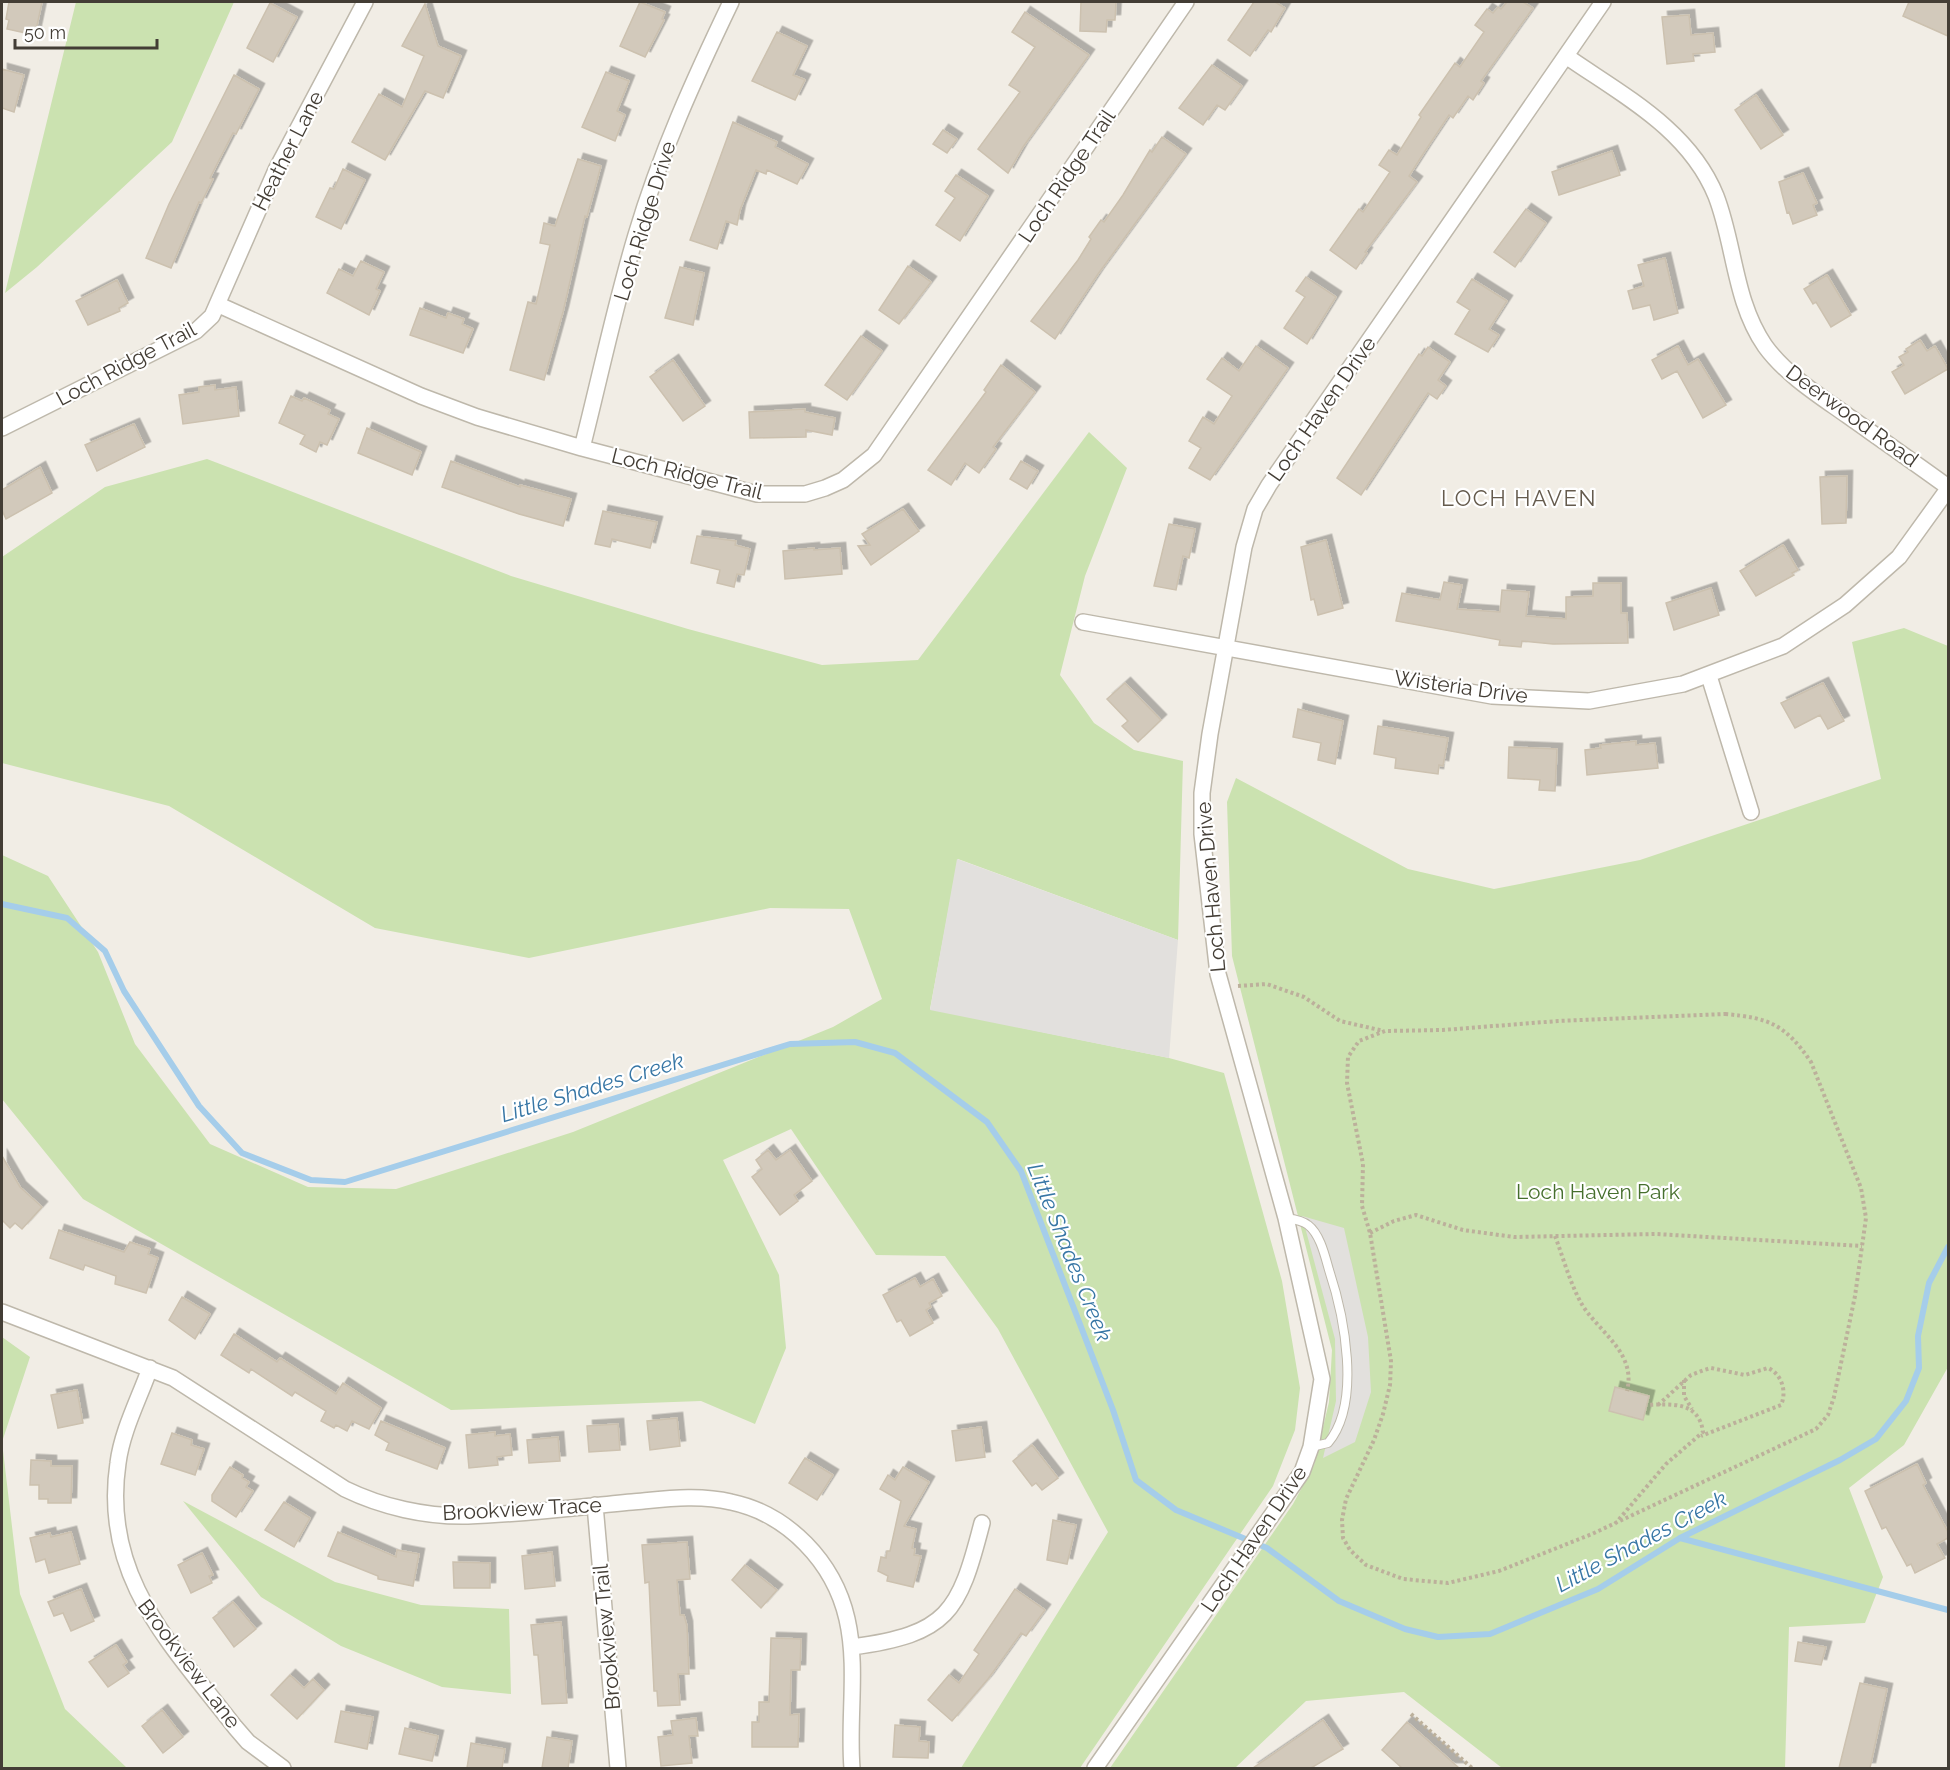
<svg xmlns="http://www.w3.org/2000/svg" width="1950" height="1770" font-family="Raleway,sans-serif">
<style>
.green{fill:#cbe2b0}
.parking{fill:#e2e0dd}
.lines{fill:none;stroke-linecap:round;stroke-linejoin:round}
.stream{stroke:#a5cdea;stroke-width:6}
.building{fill:#d2c9bb;stroke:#ccc1af;stroke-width:1.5;filter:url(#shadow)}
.lane-casing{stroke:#beb8ab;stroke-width:10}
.street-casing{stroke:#beb8ab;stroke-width:18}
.path{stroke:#bcb09b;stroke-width:4;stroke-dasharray:3 3;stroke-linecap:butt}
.lane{stroke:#fff;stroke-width:8}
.street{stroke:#fff;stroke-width:15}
.labels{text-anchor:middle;stroke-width:4.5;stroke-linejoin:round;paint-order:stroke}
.street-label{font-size:21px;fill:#433d35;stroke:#fff}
.park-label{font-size:21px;fill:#466f2d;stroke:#fff}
.neighbourhood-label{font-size:22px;letter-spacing:1.5px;fill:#655b4d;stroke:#fff}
.water-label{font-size:22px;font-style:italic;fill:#3776a5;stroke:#fff}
</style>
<defs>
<filter id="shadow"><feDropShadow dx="5.5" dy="-5.5" stdDeviation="0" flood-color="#0004"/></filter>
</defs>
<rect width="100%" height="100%" fill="#f1ede5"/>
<path class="green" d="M76,2H234L172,142L37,267L5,293Z
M1089,432L1127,468L1085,576L1060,675L1094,723L1134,750L1183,761L1178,940L958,859L930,1009L1169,1058L1224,1073L1282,1281L1300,1388L1295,1430L1273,1486L1080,1768H961L1108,1532L998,1329L945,1256L876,1255L791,1129L723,1160L779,1275L786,1348L755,1424L701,1401L451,1410L83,1199L2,1099V855L48,876L98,952L135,1044L210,1144L308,1187L396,1189L573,1132L833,1027L882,999L849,909L770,908L529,958L375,928L169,806L2,763V557L105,487L207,459L511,576L688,629L822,665L918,660Z
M1904,628L1948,646V1367L1904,1445L1849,1488L1883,1577L1865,1623L1789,1627L1785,1768H1502L1404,1692L1306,1701L1235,1768H1110L1293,1504L1314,1465L1329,1402L1332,1350L1232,956L1227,802L1236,778L1408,869L1494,889L1640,860L1881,779L1852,642Z
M2,1337L30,1357L2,1442L20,1594L65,1709L127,1768H2Z
M183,1501L335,1582L421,1605L509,1609L511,1694L442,1687L341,1646L261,1597Z"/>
<path class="parking" d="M957,859L1178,940L1169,1058L930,1010Z
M1302,1216L1344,1228L1368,1337L1371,1392L1355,1442L1323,1458L1336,1401L1335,1339Z"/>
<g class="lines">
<path class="stream" d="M2,904L67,918L105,951L124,991L199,1106L242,1153L311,1180L345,1182L790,1044L855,1042L895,1053L987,1122L1021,1171L1113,1410L1136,1480L1176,1510L1267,1548L1339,1601L1405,1629L1438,1637L1490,1634L1598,1589L1680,1538L1840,1460L1876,1439L1906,1401L1919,1368L1918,1336L1929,1283L1948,1247
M1680,1538L1948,1610"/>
</g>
<path class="building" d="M9,2H42L35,35L7,29L9,20L6,19Z
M640,2L665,12L662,19L664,20L645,57L620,46Z
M1081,2H1116L1115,20H1107L1106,32L1080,31Z
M1254,2H1275L1285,8L1271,32L1268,30L1250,56L1228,40Z
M1507,2H1523L1533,8L1481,81L1484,83L1473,100L1468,96L1453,118L1449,115L1425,151L1409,176L1417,182L1365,252L1367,253L1356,269L1330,250L1359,209L1363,212L1390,172L1379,165L1389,150L1397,155L1421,117L1419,115L1455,63L1460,67L1484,32L1475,25L1487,9L1493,13L1498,7L1501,9Z
M1909,2H1948V36L1903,16Z
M270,3L297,17L273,62L247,48Z
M425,4L438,46L461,56L443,98L425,91L385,160L352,142L379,94L402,107L424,56L402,46Z
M1025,12L1089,55L1023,147L1008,173L978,149L1020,92L1009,85L1035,47L1012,32Z
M1689,15L1691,35L1713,33L1715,52L1693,54L1694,61L1667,64L1662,17Z
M777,32L807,46L793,75L805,80L795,100L752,81Z
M1212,65L1242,86L1225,110L1217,105L1203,125L1179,108Z
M2,69L24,75L14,112L2,108Z
M606,72L629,81L617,111L625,115L615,141L582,127Z
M234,75L259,89L236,134L233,133L210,178L213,179L201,203L199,202L171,268L146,258L169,204Z
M1756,95L1783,135L1761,149L1735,110Z
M733,122L777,142L775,147L808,164L797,184L767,170L766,174L756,170L740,210L737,225L726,221L717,249L690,240Z
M943,130L957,139L947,153L933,144Z
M1162,137L1186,154L1098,274L1055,339L1031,321L1078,260L1091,239L1089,237L1101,220L1104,222L1123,195L1150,150L1152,152Z
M1612,151L1620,175L1559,195L1552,172Z
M578,159L601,166L587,217L585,216L563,312L544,380L510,370L528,302L536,304L550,245L540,243L544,223L555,226Z
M343,169L365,180L341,229L316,217L330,188L334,189Z
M1803,173L1817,203L1813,205L1817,215L1793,224L1789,212L1787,213L1779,182Z
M956,175L988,196L960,241L936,225L955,198L945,191Z
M1526,209L1546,223L1515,267L1494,252Z
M1665,258L1678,313L1654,320L1650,305L1633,309L1628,291L1644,286L1638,265Z
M361,261L384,272L376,289L380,291L369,315L327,293L339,269L353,276Z
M908,266L931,282L899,324L879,310Z
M680,267L704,273L693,325L665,318Z
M1827,275L1851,315L1831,327L1816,302L1813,304L1804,289Z
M1306,277L1336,297L1307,344L1284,328L1305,297L1296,291Z
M1472,279L1507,301L1489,329L1499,335L1488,352L1455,334L1470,310L1457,302Z
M117,280L128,303L119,308L120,311L88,325L76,301Z
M420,308L446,318L448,313L464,319L462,324L473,329L463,353L410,335Z
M861,336L882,351L847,400L825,385Z
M1920,340L1927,351L1935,346L1948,369L1905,394L1892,372L1904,365L1899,357L1908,352L1906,349Z
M1256,346L1288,368L1210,480L1189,468L1201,448L1189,441L1203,417L1214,424L1232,396L1207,379L1222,358L1239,371Z
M1678,346L1688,365L1698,359L1726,405L1703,418L1677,371L1662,379L1652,360Z
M1428,347L1450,362L1438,380L1446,386L1437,399L1428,393L1361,495L1337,478L1419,354L1422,356Z
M673,360L705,406L683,421L650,377Z
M1001,365L1035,392L993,447L996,449L979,473L965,463L951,485L928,470L986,392L984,390Z
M215,385V390L236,387L239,416L183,424L179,395L199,392V387Z
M291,396L302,401L304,398L330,410L328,414L339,419L327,445L320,442L316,452L300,444L305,435L279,423Z
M805,409V412L835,418L832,435L806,430V437L750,438L749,412Z
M134,424L145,447L97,471L85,445Z
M367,428L421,452L412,475L358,453Z
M451,461L520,487V485L571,499L563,526L519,514L442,487Z
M1021,461L1038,471L1027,489L1010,479Z
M40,467L52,493L6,519L2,510V490Z
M1847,476L1846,523L1822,524L1820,477Z
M903,509L919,531L871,565L858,546L870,545L862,534Z
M603,511L657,522L650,548L612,539L610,547L595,544Z
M1169,524L1195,529L1189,558L1183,556L1176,590L1154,586Z
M697,536L736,541L735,545L750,549L744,575L737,574L734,587L717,583L720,570L691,563Z
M1326,540L1343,608L1318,615L1314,599L1311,600L1301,547Z
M1783,545L1798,570L1792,573L1794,575L1756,596L1740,571Z
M814,548V550L840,548L842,574L785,579L783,551Z
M1444,582L1462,585L1457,609L1500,612L1502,590L1529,592L1526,616L1566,619V597L1593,596V583H1621V613H1627L1628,643L1553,644L1522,641L1521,647L1499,645L1500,640L1396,621L1402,593L1440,600Z
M1711,588L1719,615L1674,630L1666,603Z
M1125,683L1161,720L1138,742L1122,726L1128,721L1107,699Z
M1823,683L1844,721L1828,729L1820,715L1795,728L1781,703Z
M1298,709L1343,721L1335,764L1318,760L1321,743L1293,737Z
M1378,726L1448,738L1443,766L1439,765L1438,774L1395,768L1396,758L1374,754Z
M1636,741V745L1655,743L1658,768L1587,775L1585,750L1601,748L1600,745Z
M1509,747L1557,749L1555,791L1539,790L1540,780L1508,778Z
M768,1150L776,1160L790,1150L812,1181L794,1195L798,1201L780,1215L752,1177L762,1169L756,1160Z
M2,1156L20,1187L42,1207L22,1229L15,1223L10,1228L2,1220Z
M59,1230L124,1252L130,1242L150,1249L148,1254L158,1258L146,1293L115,1284L116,1276L85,1265L83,1270L50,1258Z
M915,1278L920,1287L933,1279L942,1296L929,1303L931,1307L926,1310L933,1323L910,1336L901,1320L897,1322L883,1295Z
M182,1297L210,1314L195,1339L169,1320Z
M234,1334L277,1362L280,1358L336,1394L343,1383L381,1408L369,1429L352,1421L347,1431L336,1425L334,1428L321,1421L326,1411L295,1392L292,1396L251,1369L249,1373L221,1355Z
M1615,1387L1649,1396L1643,1420L1609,1411Z
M77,1390L83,1423L58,1428L51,1395Z
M677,1418L680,1446L650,1450L647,1421Z
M381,1421L445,1448L437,1469L386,1450L389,1443L375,1435Z
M618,1424L620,1450L589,1452L587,1426Z
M981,1427L985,1457L956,1461L952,1431Z
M495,1432V1436L510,1434L512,1455L497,1457L498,1465L469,1468L466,1435Z
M172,1433L192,1440L191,1445L204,1449L195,1475L161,1464Z
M558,1437L560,1461L529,1463L527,1440Z
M1032,1445L1058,1478L1042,1490L1036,1483L1032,1486L1013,1461Z
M805,1458L833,1475L817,1500L789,1483Z
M31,1460L51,1461V1466H72L71,1503H48V1499H39V1485H30Z
M1917,1464L1926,1483L1923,1485L1948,1532V1538L1937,1544L1945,1558L1915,1573L1911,1564L1907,1566L1886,1527L1882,1529L1865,1491Z
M230,1467L243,1475L242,1478L249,1482L246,1487L253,1491L236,1517L212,1501V1495Z
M903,1467L929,1482L904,1526L916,1529L912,1548L915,1549L914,1555L921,1556L913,1587L887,1581L888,1576L878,1571L881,1557L886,1558L887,1551H890L901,1501L880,1489L888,1475L895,1480Z
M284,1502L310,1518L294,1547L265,1530Z
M1053,1520L1076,1525L1067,1564L1047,1560Z
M71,1532L80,1564L49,1573L45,1559L36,1562L30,1538L50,1533L51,1537Z
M338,1532L396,1557L397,1550L419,1554L413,1586L378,1579V1576L328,1556Z
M687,1542L690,1579L677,1580L680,1615H684L687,1626L689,1674H678L680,1705L658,1706L657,1691H654L649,1582L645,1583L642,1545Z
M552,1552L555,1586L525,1589L522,1556Z
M202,1553L213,1575L209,1576L212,1583L191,1593L178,1565Z
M453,1562L490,1563V1588H454Z
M745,1565L777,1590L761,1608L732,1580Z
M81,1589L94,1621L71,1631L63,1613L54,1616L48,1602Z
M1015,1589L1045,1610L1026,1636L1021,1633L988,1679L952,1721L928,1700L949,1675L959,1683L979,1654L974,1650Z
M233,1602L256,1629L234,1647L213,1618Z
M561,1622L567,1703L542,1704L538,1655H534L531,1625Z
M771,1638L801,1639L800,1670H791L790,1715L799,1714L798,1747H752V1722H759V1702H769Z
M1798,1642L1826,1647L1821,1665L1795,1661Z
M116,1645L127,1662L123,1665L129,1673L108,1687L89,1662Z
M290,1675L304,1688L313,1679L324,1690L297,1719L271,1695Z
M1860,1683L1887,1689L1870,1768H1839Z
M162,1710L183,1737L163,1753L142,1726Z
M341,1711L373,1717L367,1749L335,1742Z
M696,1718L698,1736H689L692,1763L661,1766L658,1737L673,1735L671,1721Z
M1323,1720L1343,1749L1311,1768H1253Z
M1407,1722L1459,1768H1402L1382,1750Z
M895,1725L920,1727L919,1741L929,1742L928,1758L893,1757Z
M405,1728L438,1736L432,1761L399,1754Z
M547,1737L572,1741L568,1768H542Z
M471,1743L505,1749L502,1768H467Z"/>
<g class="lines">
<defs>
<path id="lane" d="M1286,1218C1293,1219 1302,1220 1308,1225C1320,1234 1325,1256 1329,1270C1344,1315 1362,1403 1328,1443L1311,1447"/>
<path id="street" d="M1566,56C1622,95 1689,129 1716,196C1735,245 1734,301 1765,346C1786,375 1820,396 1848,416C1882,440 1915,463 1948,487
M219,305L421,396L477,417L582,448L757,494H805L825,488L843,480L874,455L1186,2
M2,428L196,331L212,316L276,170L365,2
M582,448C600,377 615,305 636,235C660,154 695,77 731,2
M1083,622L1492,696L1589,701L1683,684L1783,646L1845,605L1899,557L1948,489
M1709,676L1751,812
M2,1312L173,1378L345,1489C382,1507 426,1517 468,1516C523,1514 578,1507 632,1502C665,1499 698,1494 731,1502C788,1514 834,1562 847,1619C858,1667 848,1719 852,1768
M150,1368C139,1399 122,1431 118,1463C101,1577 171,1644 235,1727L248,1742L283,1768
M595,1505L618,1768
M852,1647C948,1634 959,1613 982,1523
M1095,1768L1302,1472L1311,1447L1322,1379L1286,1218L1218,974L1202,834V793L1210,734L1244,547L1255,509L1269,485L1603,2"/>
</defs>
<use href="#lane" class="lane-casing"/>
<use href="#street" class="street-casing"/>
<path class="path" d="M1238,986L1267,984L1304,997L1340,1021L1384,1031
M1725,1014C1769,1018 1785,1024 1811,1062L1861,1188L1866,1218L1855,1296L1834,1397L1828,1415L1816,1429L1592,1534L1499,1571L1448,1583L1403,1579L1366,1565L1350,1550L1343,1538L1342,1520L1346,1499L1374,1440L1383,1414L1390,1385L1391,1361L1370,1233L1362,1206L1363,1164L1347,1083L1348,1057L1359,1041L1385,1031L1443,1030L1558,1021Z
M1370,1233L1394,1221L1416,1215L1463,1230L1514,1237L1656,1234L1862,1246
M1555,1236C1563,1257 1569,1280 1580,1301C1596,1331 1637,1351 1627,1391
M1684,1380V1396L1692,1409
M1658,1405L1691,1375L1704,1370L1711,1368L1745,1375L1768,1368C1782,1374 1787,1392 1781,1405L1701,1436
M1615,1524L1666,1464L1703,1432C1699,1401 1671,1404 1647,1405
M1411,1714L1472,1768"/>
<use href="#lane" class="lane"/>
<use href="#street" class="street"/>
</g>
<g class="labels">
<g class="street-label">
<text transform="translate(288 151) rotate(-63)" y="7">Heather Lane</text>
<text transform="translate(1067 176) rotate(-56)" y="7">Loch Ridge Trail</text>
<text transform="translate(645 221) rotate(-73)" y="7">Loch Ridge Drive</text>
<text transform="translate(126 364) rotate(-28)" y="7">Loch Ridge Trail</text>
<text transform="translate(1322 409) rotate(-55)" y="7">Loch Haven Drive</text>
<text transform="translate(1852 416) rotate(36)" y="7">Deerwood Road</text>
<text transform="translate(687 474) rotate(14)" y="7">Loch Ridge Trail</text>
<text transform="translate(1461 687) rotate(8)" y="7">Wisteria Drive</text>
<text transform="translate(1211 887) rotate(-95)" y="7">Loch Haven Drive</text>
<text transform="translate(522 1509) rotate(-3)" y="7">Brookview Trace</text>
<text transform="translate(1254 1539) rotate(-56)" y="7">Loch Haven Drive</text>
<text transform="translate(607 1637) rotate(-95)" y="7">Brookview Trail</text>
<text transform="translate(189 1664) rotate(53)" y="7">Brookview Lane</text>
</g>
<g class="park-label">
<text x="1598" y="1199">Loch Haven Park</text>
</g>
<g class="neighbourhood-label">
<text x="1519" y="506">LOCH HAVEN</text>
</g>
<g class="water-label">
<text transform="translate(592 1087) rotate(-17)" y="8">Little Shades Creek</text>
<text transform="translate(1070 1252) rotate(68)" y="8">Little Shades Creek</text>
<text transform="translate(1641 1541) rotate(-28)" y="8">Little Shades Creek</text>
</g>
</g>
<rect width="1950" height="1770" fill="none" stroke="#433d35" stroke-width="6"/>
<path d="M15 39v9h142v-9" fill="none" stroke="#433d35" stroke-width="3"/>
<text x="24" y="39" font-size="18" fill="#433d35" stroke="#ffffff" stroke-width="4.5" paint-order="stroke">50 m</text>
</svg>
